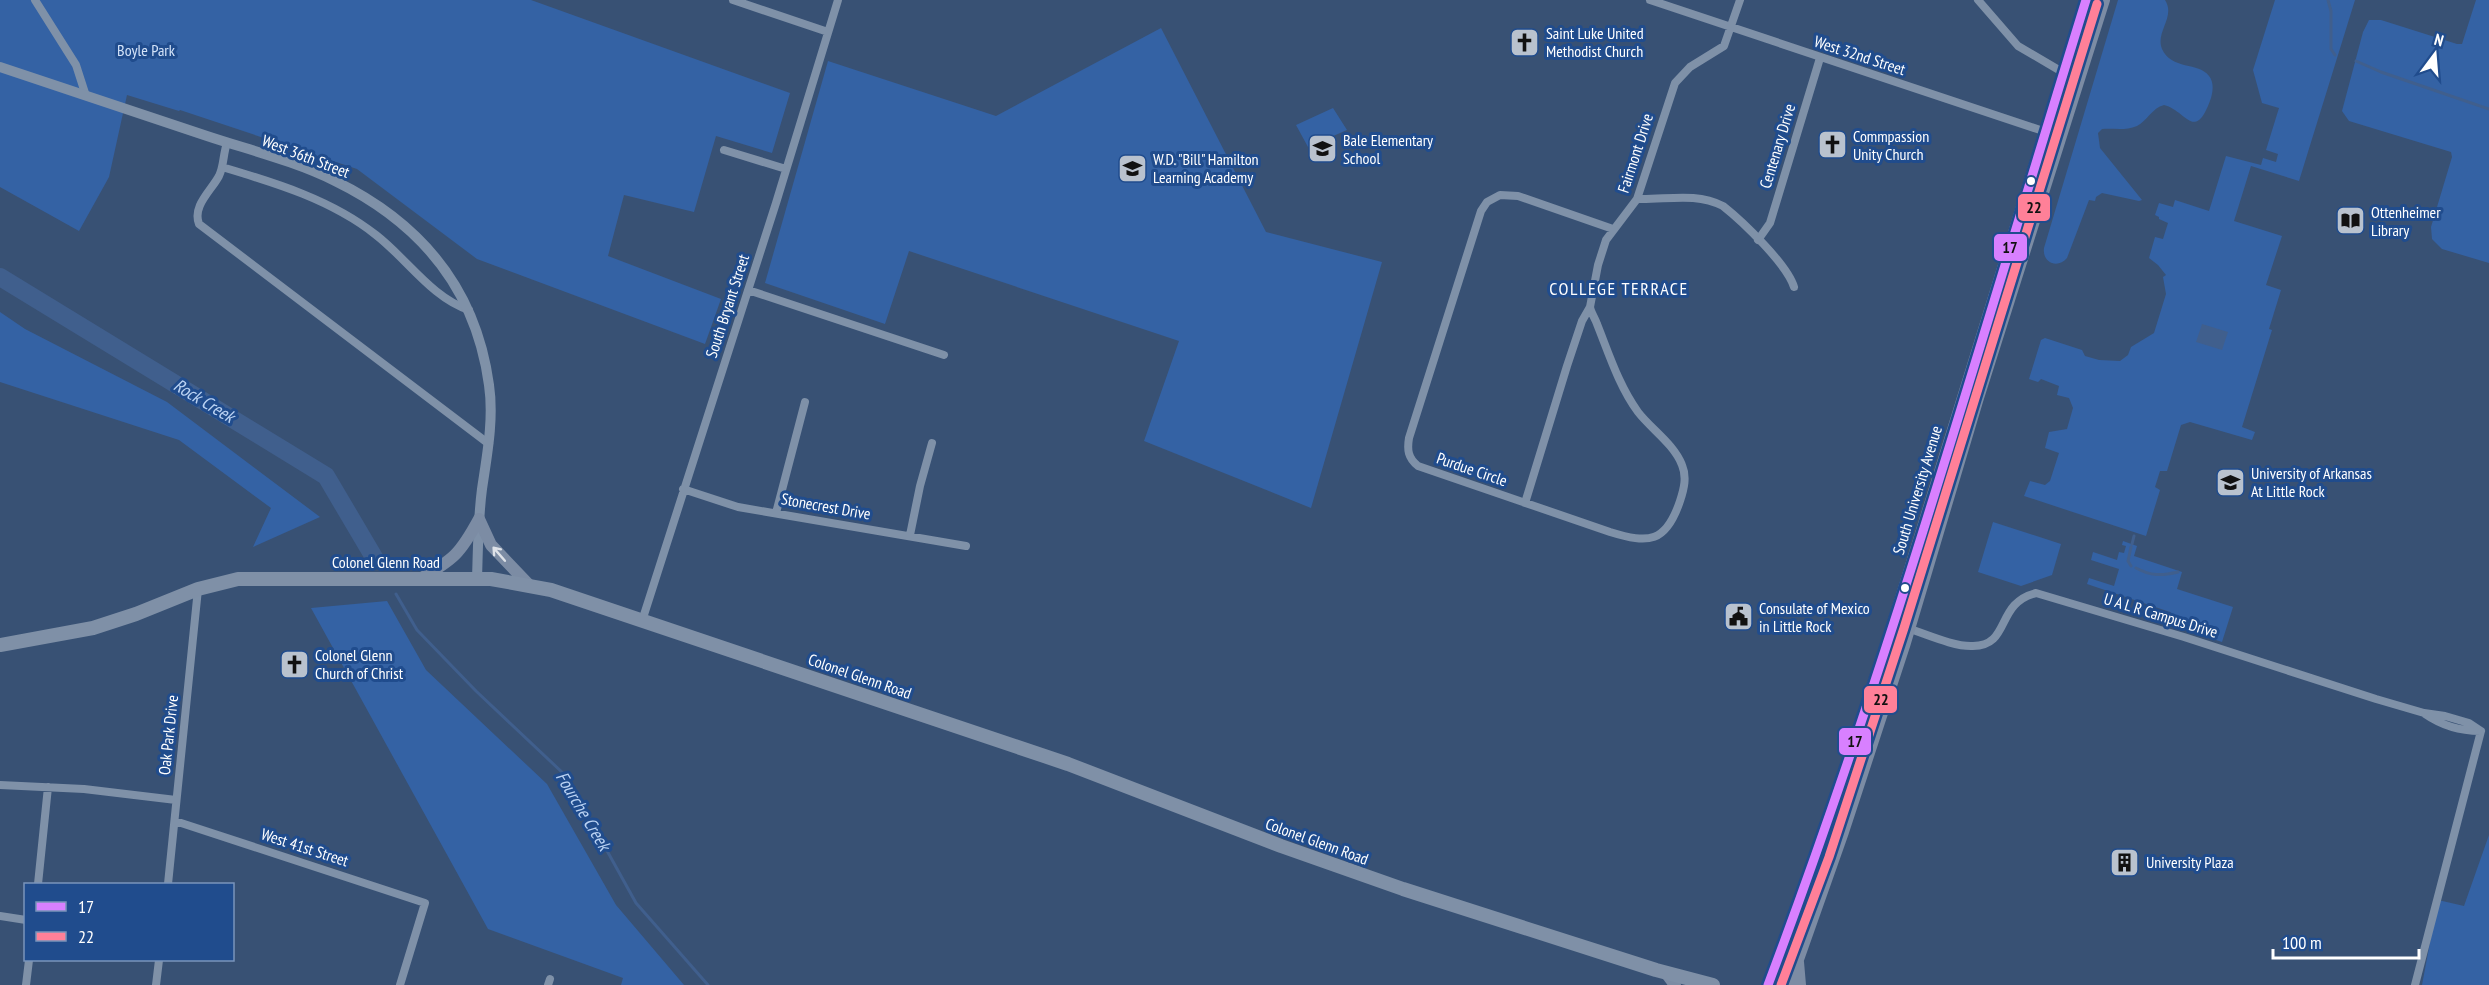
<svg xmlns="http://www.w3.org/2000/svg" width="2489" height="985" font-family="'PT Sans Narrow',sans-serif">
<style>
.green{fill:#3462a4}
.water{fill:#405f8d}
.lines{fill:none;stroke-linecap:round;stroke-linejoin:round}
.stream{stroke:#405f8d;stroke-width:3}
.river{stroke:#405f8d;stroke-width:18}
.minor{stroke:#7f91a8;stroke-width:8}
.tertiary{stroke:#7f91a8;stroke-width:10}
.secondary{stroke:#7c8ca4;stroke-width:12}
.primary{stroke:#7f90a7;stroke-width:14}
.bus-1-casing{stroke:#204c8d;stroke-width:14}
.bus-2-casing{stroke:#204c8d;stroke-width:14}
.bus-1{stroke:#d880ff;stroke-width:9}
.bus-2{stroke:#ff8098;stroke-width:9}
.oneway{stroke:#dee2e8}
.bus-dot{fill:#fff;stroke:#204c8d;stroke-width:2}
.labels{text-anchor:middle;stroke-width:6;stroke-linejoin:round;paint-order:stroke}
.poi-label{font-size:16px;fill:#fff;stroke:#204c8d;text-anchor:start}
.park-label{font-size:16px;fill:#d3e3f9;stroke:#204c8d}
.street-label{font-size:16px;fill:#fff;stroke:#204c8d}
.neighbourhood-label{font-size:18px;letter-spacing:1.5px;fill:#fff;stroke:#204c8d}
.water-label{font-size:18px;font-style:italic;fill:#bad2f3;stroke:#204c8d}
.line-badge{stroke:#204c8d;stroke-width:2}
.pale-badge-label{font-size:16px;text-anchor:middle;font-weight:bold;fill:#111}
</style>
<rect width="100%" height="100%" fill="#385174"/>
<path class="green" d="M0,0H531L790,93L772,153L716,136L694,212L624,195L608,256L721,299L705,344L477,259L357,169L180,110L179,111L127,95L109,177L79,231L0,187Z
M2118,0H2165C2176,17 2155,32 2162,49C2171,70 2199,62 2209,76C2214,82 2213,91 2211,98C2195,144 2186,110 2164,105C2152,108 2147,121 2137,126C2125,131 2114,128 2102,129L2098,133L2100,148L2142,200L2139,201L2102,193L2096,197L2095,201L2089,200L2067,258C2058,269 2042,263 2044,248Z
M2275,0H2355L2299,181L2251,166L2234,221L2282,236L2266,285L2281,290L2269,329L2272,330L2242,427L2255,432L2252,440L2190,422L2181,425L2167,471H2160L2155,487L2160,490L2146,536L2024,496L2030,481L2045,485L2050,481L2059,453L2045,448L2049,432L2067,429L2073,408L2069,398L2057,395L2059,386L2041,379L2038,382L2029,379L2041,340L2045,338L2082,350L2085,356L2099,360L2120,361L2128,355L2131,347L2154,333L2166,294L2163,277L2166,275L2158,265L2149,258L2155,237L2163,239L2168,223L2159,219V217L2155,215L2159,203L2173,207L2175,200L2209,211L2226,156L2261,165L2263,158L2276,162L2278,154L2266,150L2279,108L2262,103L2253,70Z
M2476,0H2489V263L2442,249L2432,239L2431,227L2452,157L2451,152L2349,121L2342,111L2363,32L2369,20H2381L2457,44H2462Z
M1161,28L1266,232L1382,262L1311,508L1144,441L1179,341L909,251L885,324L765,283L828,61L996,116Z
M1333,108L1347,130L1308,147L1296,125Z
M0,312L25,329L167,402L320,517L253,547L271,508L179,440L0,382Z
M1993,522L2061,544L2052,575L2021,586L1978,572Z
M2123,541L2137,546L2134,556L2182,572L2177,589L2233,607L2222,642L2195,633L2170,612L2087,584L2089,578L2114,586L2119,569L2091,560L2093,552L2117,560L2119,552L2124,553L2126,546L2122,545Z
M387,601L426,670L547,784L616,905L684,985H621L623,978L488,929L311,608Z
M2489,835V985H2422L2438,900L2464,906Z"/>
<path class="water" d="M2202,324L2228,332L2222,350L2196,342Z"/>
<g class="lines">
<path class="stream" d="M2328,0L2331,11V49L2335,55
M2356,61L2381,72L2489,109
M2132,544L2134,536
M2131,566L2128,561L2131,547
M2136,568C2151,576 2161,576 2178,572
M396,594L417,630L476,691L565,775L636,903L708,985"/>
<path class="river" d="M0,277L326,476L375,559"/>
<path class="minor" d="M35,0L76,65L86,96
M733,0L828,32
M1650,0L2061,137
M1978,0L2018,46L2064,73
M227,143C223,154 224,166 219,176C211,191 192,206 199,224L489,444
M724,150L786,169
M222,167C276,183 332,200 376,235C407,259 432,298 469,310
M1637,199C1667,200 1695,192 1723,206C1742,221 1787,264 1794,287
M1758,240L1770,223L1820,58
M748,290L944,355
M1590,307C1591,313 1595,318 1597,324C1609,354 1619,386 1638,412C1651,429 1674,444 1682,465C1687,477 1684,489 1680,501C1666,543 1649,544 1610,532L1418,466C1408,458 1407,450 1409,438L1481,211L1487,202L1500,195L1518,196L1613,229
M683,489L738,507L966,546
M1525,503L1567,366L1582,321L1590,307L1598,265L1606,240L1637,199L1675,83L1690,67L1724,46L1740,0
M776,513L805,402
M910,535L920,486L932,443
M642,621L776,203L838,0
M1910,629C1928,635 1955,647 1973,646C2011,646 1995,603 2036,593L2184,637L2376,699L2424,713L2445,716L2469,723L2481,731
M2425,714C2441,725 2461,731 2480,731
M0,785L84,789L176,800
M175,821L425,903L400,985
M38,884L48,787
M168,884L198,589
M0,916L26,920
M26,985L29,960
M156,985L159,960
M548,985L550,979
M2415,985L2481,731"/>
<path class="tertiary" d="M0,67C69,90 138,113 207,136C249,150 295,161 335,181C421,223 476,289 489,385C494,419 487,455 482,489C478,519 478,549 477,579"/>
<path class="secondary" d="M479,519L491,545L528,584
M420,579C454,559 460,554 479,519
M1798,962L1800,985
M1666,973L1675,985
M1768,985L1818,853L1893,624L2086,0
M1789,985L1843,832L1904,646L1977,401L2104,0"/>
<path class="primary" d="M0,645L93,628L136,614L198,589L238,579H491L551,590L1068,764L1281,846L1403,889L1656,970L1713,985"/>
<defs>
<path id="bus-1" d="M1768,985C1890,662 1984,329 2086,0"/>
<path id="bus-2" d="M1781,985L1829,857L1904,628L2097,4"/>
</defs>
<use href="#bus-1" class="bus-1-casing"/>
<use href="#bus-2" class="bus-2-casing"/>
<use href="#bus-1" class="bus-1"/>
<use href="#bus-2" class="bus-2"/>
</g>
<defs><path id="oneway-shaft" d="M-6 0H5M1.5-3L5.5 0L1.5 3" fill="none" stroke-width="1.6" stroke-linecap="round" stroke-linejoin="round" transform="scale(1.5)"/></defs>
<use class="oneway" href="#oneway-shaft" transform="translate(499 554) rotate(-131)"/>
<defs>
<symbol id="church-square" viewBox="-11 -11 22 22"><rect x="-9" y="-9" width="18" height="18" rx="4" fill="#b9c2ce" stroke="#204c8d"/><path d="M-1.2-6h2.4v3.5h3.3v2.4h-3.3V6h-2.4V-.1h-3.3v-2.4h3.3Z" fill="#111"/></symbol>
<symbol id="school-square" viewBox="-11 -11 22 22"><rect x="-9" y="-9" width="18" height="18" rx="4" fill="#b9c2ce" stroke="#204c8d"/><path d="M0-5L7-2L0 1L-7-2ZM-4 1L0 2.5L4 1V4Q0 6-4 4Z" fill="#111"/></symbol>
<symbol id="library-square" viewBox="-11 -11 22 22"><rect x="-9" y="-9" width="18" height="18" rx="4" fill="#b9c2ce" stroke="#204c8d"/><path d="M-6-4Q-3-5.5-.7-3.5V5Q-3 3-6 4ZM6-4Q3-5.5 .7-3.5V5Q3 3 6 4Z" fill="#111"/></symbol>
<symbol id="university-square" viewBox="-11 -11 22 22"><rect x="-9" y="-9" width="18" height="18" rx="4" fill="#b9c2ce" stroke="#204c8d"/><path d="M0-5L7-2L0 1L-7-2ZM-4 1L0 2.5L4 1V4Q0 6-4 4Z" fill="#111"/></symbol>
<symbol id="civic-square" viewBox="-11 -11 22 22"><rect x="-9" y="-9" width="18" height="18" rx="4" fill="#b9c2ce" stroke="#204c8d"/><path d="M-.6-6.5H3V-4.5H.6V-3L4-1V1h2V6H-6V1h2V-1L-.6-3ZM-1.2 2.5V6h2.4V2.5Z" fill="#111"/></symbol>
<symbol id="building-square" viewBox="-11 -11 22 22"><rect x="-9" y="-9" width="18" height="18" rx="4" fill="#b9c2ce" stroke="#204c8d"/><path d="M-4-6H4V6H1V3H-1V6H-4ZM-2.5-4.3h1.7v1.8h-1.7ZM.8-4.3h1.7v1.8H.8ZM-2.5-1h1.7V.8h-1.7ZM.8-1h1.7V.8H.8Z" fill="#111"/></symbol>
</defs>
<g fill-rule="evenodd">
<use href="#church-square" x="1508" y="26" width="33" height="33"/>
<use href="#church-square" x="1816" y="128" width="33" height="33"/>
<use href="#school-square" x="1306" y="132" width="33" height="33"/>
<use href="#school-square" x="1116" y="152" width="33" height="33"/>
<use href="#library-square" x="2334" y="204" width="33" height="33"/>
<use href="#university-square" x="2214" y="466" width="33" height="33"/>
<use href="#civic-square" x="1722" y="600" width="33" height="33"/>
<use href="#church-square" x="278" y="648" width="33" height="33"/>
<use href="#building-square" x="2108" y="846" width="33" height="33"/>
</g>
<g class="bus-dot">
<circle cx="2031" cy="181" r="5"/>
<circle cx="1905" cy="588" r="5"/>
</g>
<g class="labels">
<g class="poi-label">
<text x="1546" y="39">Saint Luke United<tspan x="1546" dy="18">Methodist Church</tspan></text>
<text x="1853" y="142">Commpassion<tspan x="1853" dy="18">Unity Church</tspan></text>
<text x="1343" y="146">Bale Elementary<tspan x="1343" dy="18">School</tspan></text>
<text x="1153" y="165">W.D. "Bill" Hamilton<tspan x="1153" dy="18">Learning Academy</tspan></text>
<text x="2371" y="218">Ottenheimer<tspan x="2371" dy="18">Library</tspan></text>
<text x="2251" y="479">University of Arkansas<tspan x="2251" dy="18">At Little Rock</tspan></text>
<text x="1759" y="614">Consulate of Mexico<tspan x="1759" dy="18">in Little Rock</tspan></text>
<text x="315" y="661">Colonel Glenn<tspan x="315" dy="18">Church of Christ</tspan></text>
<text x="2146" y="868">University Plaza</text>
</g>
<g class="park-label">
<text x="146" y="56">Boyle Park</text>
</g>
<g class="street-label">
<text transform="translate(1860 55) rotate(18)" y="6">West 32nd Street</text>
<text transform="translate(1777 146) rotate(-73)" y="6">Centenary Drive</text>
<text transform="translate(1635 153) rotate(-72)" y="6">Fairmont Drive</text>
<text transform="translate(306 156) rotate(21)" y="6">West 36th Street</text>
<text transform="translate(727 306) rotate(-72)" y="6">South Bryant Street</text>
<text transform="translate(1472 469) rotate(19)" y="6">Purdue Circle</text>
<text transform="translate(1917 490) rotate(-73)" y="6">South University Avenue</text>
<text transform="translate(826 506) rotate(10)" y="6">Stonecrest Drive</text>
<text x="386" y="568">Colonel Glenn Road</text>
<text transform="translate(2161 615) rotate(17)" y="6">U A L R Campus Drive</text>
<text transform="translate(860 676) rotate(19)" y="6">Colonel Glenn Road</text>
<text transform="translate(168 735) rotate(-84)" y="6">Oak Park Drive</text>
<text transform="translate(1317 841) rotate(20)" y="6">Colonel Glenn Road</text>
<text transform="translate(305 847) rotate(18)" y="6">West 41st Street</text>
</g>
<g class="neighbourhood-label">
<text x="1619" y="295">COLLEGE TERRACE</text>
</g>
<g class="water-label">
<text transform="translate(204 401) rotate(31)" y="6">Rock Creek</text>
<text transform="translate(583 811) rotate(59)" y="6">Fourche Creek</text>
</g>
</g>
<g class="line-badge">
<rect x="2017" y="193" width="34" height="29" rx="6" fill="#ff8098"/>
<rect x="1993" y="233" width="35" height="29" rx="6" fill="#d880ff"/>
<rect x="1863" y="685" width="35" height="29" rx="6" fill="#ff8098"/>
<rect x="1838" y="727" width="34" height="29" rx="6" fill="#d880ff"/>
</g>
<g class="pale-badge-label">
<text x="2034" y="213">22</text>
<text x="2010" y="253">17</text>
<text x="1881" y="705">22</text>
<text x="1855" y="747">17</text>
</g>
<rect x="24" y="883" width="210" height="78" fill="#204c8d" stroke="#7994bb" stroke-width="1.5"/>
<rect x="36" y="902" width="30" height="9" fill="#d880ff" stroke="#7994bb" stroke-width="1.5"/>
<text x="78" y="913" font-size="18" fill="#ffffff">17</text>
<rect x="36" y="932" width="30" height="9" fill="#ff8098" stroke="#7994bb" stroke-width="1.5"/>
<text x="78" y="943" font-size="18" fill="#ffffff">22</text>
<g transform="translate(2435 54) rotate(16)" stroke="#204c8d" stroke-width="4.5" paint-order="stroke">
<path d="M0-4.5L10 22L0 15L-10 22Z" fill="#ffffff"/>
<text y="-9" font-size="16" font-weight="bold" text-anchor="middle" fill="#ffffff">N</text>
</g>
<path d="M2273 949v9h146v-9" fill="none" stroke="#ffffff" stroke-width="3"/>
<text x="2282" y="949" font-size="18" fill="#ffffff" stroke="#204c8d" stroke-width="4.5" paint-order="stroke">100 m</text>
</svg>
